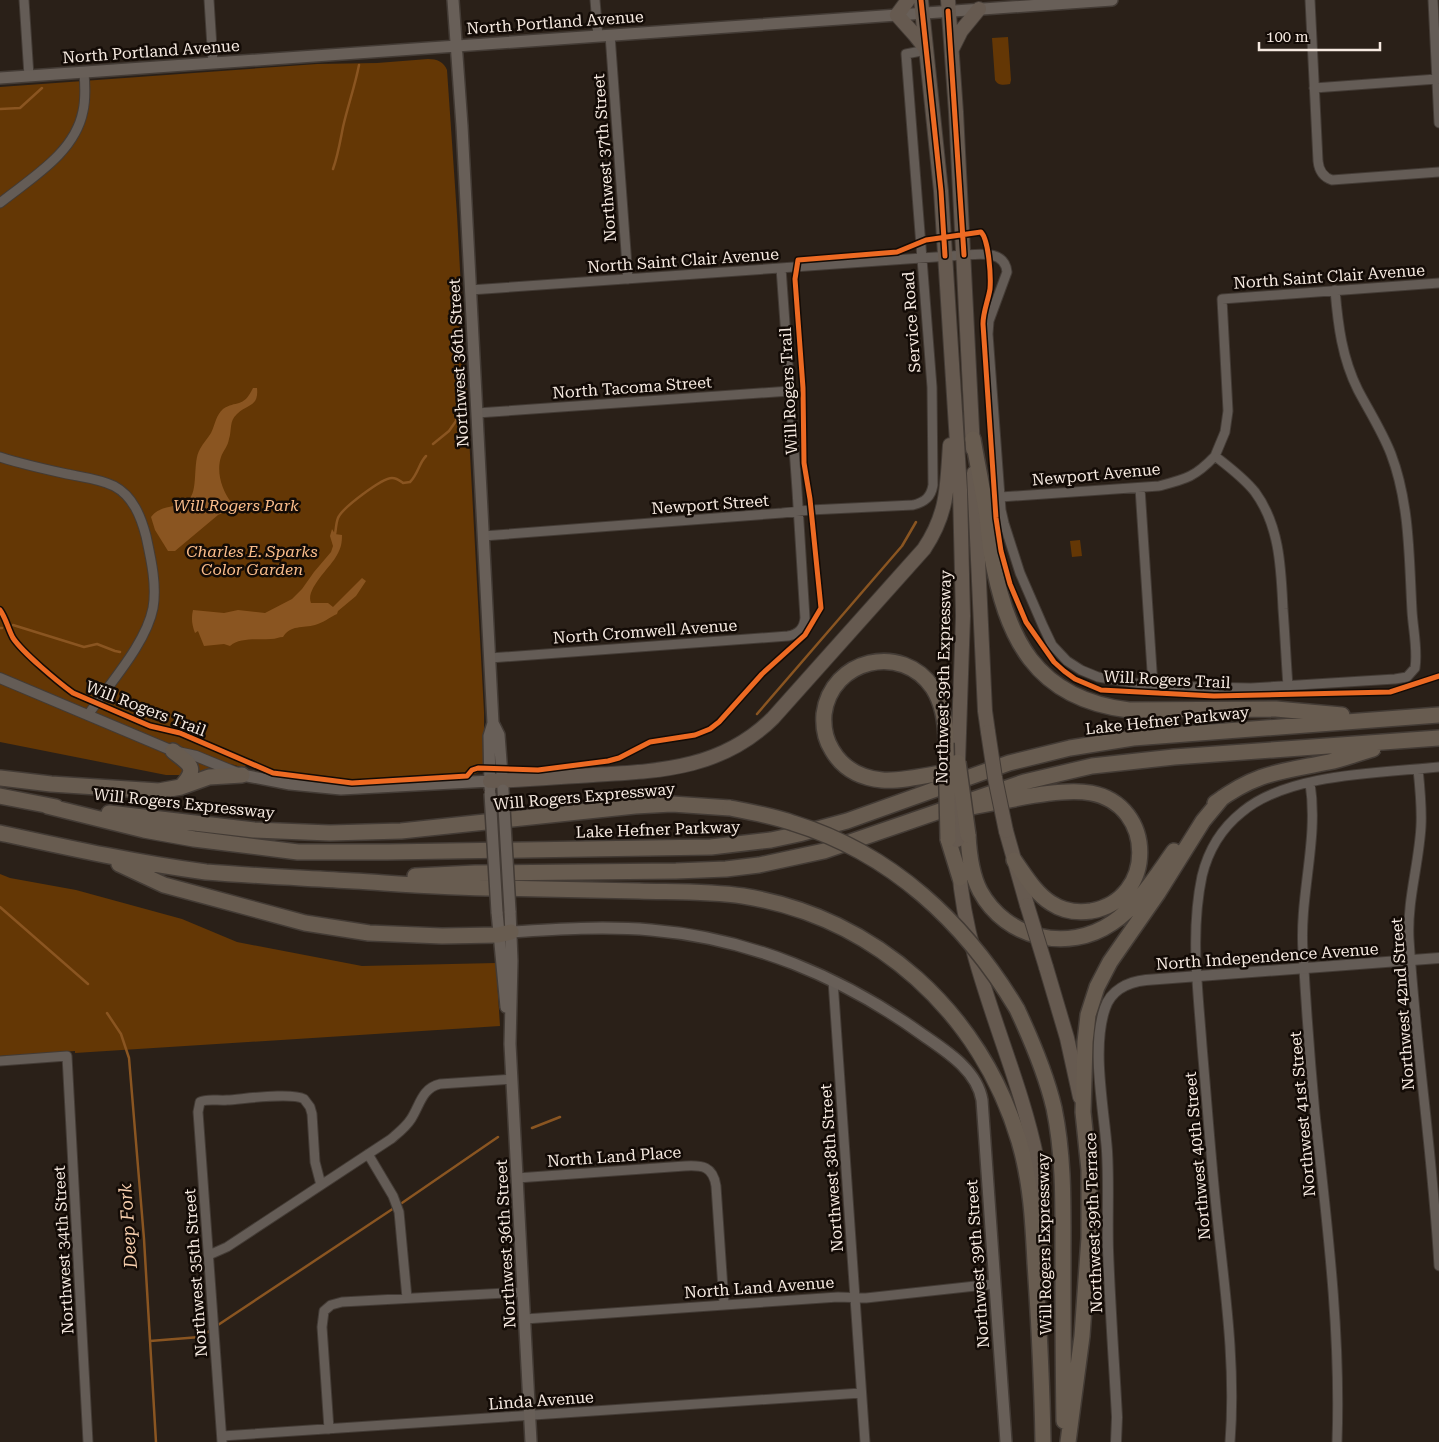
<svg xmlns="http://www.w3.org/2000/svg" width="1439" height="1442" font-family="'Roboto Serif',serif">
<style>
.green{fill:#643705}
.water{fill:#8a5521}
.lines{fill:none;stroke-linecap:round;stroke-linejoin:round}
.stream{stroke:#8a5521;stroke-width:2.5}
.minor-casing{stroke:#433b35;stroke-width:11}
.tertiary-casing{stroke:#433b35;stroke-width:12}
.secondary-casing{stroke:#433b35;stroke-width:14}
.trunk-casing{stroke:#433b35;stroke-width:16}
.motorway-casing{stroke:#433b35;stroke-width:18}
.minor{stroke:#645c56;stroke-width:9}
.tertiary{stroke:#645c56;stroke-width:10}
.secondary{stroke:#685f58;stroke-width:11}
.trunk{stroke:#665a50;stroke-width:14}
.motorway{stroke:#685c50;stroke-width:15}
.secondary-bridge-casing{stroke:#433b35;stroke-width:14;stroke-linecap:butt}
.trunk-bridge-casing{stroke:#433b35;stroke-width:16;stroke-linecap:butt}
.motorway-bridge-casing{stroke:#433b35;stroke-width:18;stroke-linecap:butt}
.secondary-bridge{stroke:#685f58;stroke-width:11}
.trunk-bridge{stroke:#665a50;stroke-width:14}
.motorway-bridge{stroke:#685c50;stroke-width:15}
.cycleway-casing{stroke:#130b06;stroke-width:8}
.cycleway{stroke:#ed6a23;stroke-width:5}
.labels{text-anchor:middle;stroke-width:5;stroke-linejoin:round;paint-order:stroke}
.street-label{font-size:16px;fill:#f6eae1;stroke:#130b06}
.park-label{font-size:16px;font-style:italic;fill:#f9bc8a;stroke:#130b06}
.water-label{font-size:18px;font-style:italic;fill:#f6cead;stroke:#130b06}
</style>
<rect width="100%" height="100%" fill="#2a2018"/>
<path class="green" d="M1008,37L1011,80L1010,84C1004,85 998,86 995,80L992,38Z
M428,59C437,59 444,62 447,70L457,215L484,712V763C482,771 478,774 470,775L365,781L345,780L274,771L251,759L244,768L231,764L219,770L196,775H166L0,742V87L317,64L377,63Z
M1080,540L1082,556L1072,557L1070,541Z
M0,874L10,878L76,890L182,919L237,942L362,966L496,963L500,1026L75,1053V1051L0,1056Z"/>
<path class="water" d="M253,388H257C259,407 247,404 237,414C229,421 232,430 229,439C228,446 223,451 221,457C216,472 222,490 231,502L228,510L218,515L175,551H168L155,530L151,517C161,504 176,509 188,500C199,492 192,462 200,449C203,443 208,438 211,433C215,425 216,415 223,409C236,400 243,409 253,388Z
M332,529L335,534L342,535C342,543 341,548 337,555C331,567 305,589 311,603H328L333,607L362,578L366,581L356,596L338,611L337,614C330,617 323,623 315,625C303,628 290,625 283,637C279,637 276,639 271,639C259,640 240,637 230,646L224,644L204,646L198,631L195,633C192,625 191,618 193,610L224,613L238,610L265,613L292,599L302,589L314,572L331,552L333,546L330,536Z"/>
<g class="lines">
<path class="stream" d="M0,109L20,108L42,88
M333,169C338,155 340,142 343,127C348,105 355,86 359,65
M433,444L449,431L456,421L458,377L454,346L461,344
M335,534C336,529 336,523 338,518C342,508 382,478 392,478C397,478 399,480 403,483L410,482C418,474 419,463 426,456
M13,625L84,647L97,644L115,651L120,652
M0,628H2
M757,714L902,546L916,522
M0,907L88,984
M107,1013L121,1034L129,1058L144,1239L156,1442
M532,1128L560,1117
M399,1205L498,1137
M215,1327L394,1208
M150,1341L200,1337L211,1330"/>
<defs>
<path id="minor" d="M24,0L29,76
M209,0L213,63
M595,0L598,36
M1310,0L1318,161C1319,171 1323,177 1332,180L1439,172
M1433,0L1439,123
M610,35L628,279
M1314,88L1437,79
M0,203C31,178 75,153 83,111C86,98 85,85 84,72
M470,290L964,255C980,254 1005,250 1007,272L989,321L988,334L1001,510L1004,523L1020,573L1043,626L1052,645L1067,661L1081,670L1098,677L1153,686L1251,688L1395,679L1407,677L1415,668C1418,650 1413,629 1412,611C1409,559 1410,504 1391,454C1382,431 1369,411 1358,390C1342,358 1338,325 1335,290
M477,413L790,391
M0,457C22,464 44,469 67,474C82,477 100,479 114,486C133,496 141,517 146,536C151,559 157,585 153,608C146,644 109,684 88,715
M1140,488L1153,686
M1001,497L1159,486C1186,479 1195,477 1215,456
M483,536L782,513L810,510L913,505C925,502 931,497 933,485L932,387L906,54L926,50
M490,658L788,636C798,634 804,629 805,618L797,490L781,268
M1288,686C1286,660 1285,635 1283,609C1281,569 1280,526 1255,492C1244,478 1229,467 1215,456L1225,432L1228,411L1222,299L1439,283
M1418,769C1420,788 1422,807 1421,826C1419,864 1407,900 1409,939C1416,1048 1433,1157 1439,1266
M1310,783C1319,840 1299,895 1303,952C1306,1006 1310,1060 1315,1114C1327,1223 1341,1333 1337,1442
M833,981L865,1442
M0,1061L67,1056L88,1442
M368,1154L393,1196L399,1212L407,1298
M517,1178L685,1166C702,1165 713,1166 716,1186L724,1304
M209,1255L227,1247L391,1139C398,1133 406,1127 411,1119C420,1105 422,1088 440,1084L512,1079
M525,1319L838,1297L866,1298L994,1284
M329,1429L322,1327L324,1311L331,1305L342,1302L523,1292
M222,1436L861,1393
M222,1442L198,1112L200,1102C207,1098 219,1101 227,1100C244,1099 291,1092 304,1099L310,1107L312,1114L315,1162L321,1185
M1230,1442C1236,1366 1225,1291 1217,1216C1211,1160 1207,1103 1202,1046C1198,989 1190,933 1202,876C1208,851 1222,828 1242,812C1288,773 1381,773 1439,767"/>
<path id="tertiary" d="M0,678L173,751L196,756L240,774
M1116,1442L1117,1417C1114,1361 1110,1306 1108,1250C1107,1217 1109,1184 1107,1151C1104,1109 1091,1048 1105,1008C1111,990 1128,982 1146,980L1439,958"/>
<path id="secondary" d="M453,0L462,126L493,723L489,736L490,788
M0,78L1112,0
M493,723L499,735L503,788
M242,775L290,784L341,789L490,781
M510,911L512,961L510,1044L531,1442
M497,912L506,1007
M511,932C558,929 605,926 651,930C749,938 843,977 923,1035C946,1051 977,1070 982,1100L1006,1442"/>
<path id="trunk" d="M908,0L897,15L914,34L926,49
M921,0L941,191L960,490L963,616L958,762
M948,0L956,112L973,449
M952,49L961,31L979,9
M974,473L985,711L988,732
M490,781C524,780 558,777 593,775C660,771 722,769 773,718L924,549C948,513 947,487 950,445
M1006,831L1027,905
M959,868C966,969 1017,1061 1037,1160C1045,1201 1043,1243 1042,1285
M1046,967L1067,1038L1080,1097"/>
<path id="motorway" d="M973,439C977,462 982,486 986,510C988,524 989,538 991,552C1006,638 1035,699 1129,710L1276,709L1342,715
M946,743C946,725 943,704 933,688C902,642 831,659 824,714C823,727 825,739 832,750C843,769 861,778 882,780C902,782 937,773 958,770
M173,751C191,765 198,768 181,787
M0,778L51,784L159,791L181,787L209,777L242,775
M0,796L56,807
M1215,803C1257,772 1280,772 1329,762C1344,759 1358,753 1373,749
M47,806L144,830L194,839L298,852H388L711,847L771,840L799,834L847,821L1009,763L1070,748L1133,738L1439,715
M971,807C1004,802 1059,787 1091,793C1156,805 1156,900 1091,911C1077,913 1063,911 1051,903C1035,893 1025,875 1014,860
M109,813L254,830L330,833L401,831L635,806L672,804L730,808
M0,833C69,848 137,863 206,872C256,876 305,878 354,881C402,884 449,888 496,888C544,889 591,890 639,891C673,892 709,891 743,896C876,917 981,1013 1019,1141C1031,1181 1033,1222 1035,1263C1039,1323 1042,1382 1043,1442
M968,835C969,854 971,874 980,891C1006,939 1068,953 1112,923C1138,906 1156,876 1174,851
M948,839L960,878
M119,864L164,885L305,923L369,933L442,936L498,935L511,932
M415,876L475,873L676,871L726,869L759,865L824,851L1024,782L1092,766L1174,757L1439,738
M1017,1009C1032,1041 1046,1074 1054,1108C1064,1156 1063,1205 1063,1253C1063,1309 1063,1365 1064,1421
M1068,1442L1082,1336L1089,1238V1170L1083,1112L1085,1042L1088,1015L1097,987L1110,962L1158,893L1203,821L1222,798"/>
</defs>
<use href="#minor" class="minor-casing"/>
<use href="#tertiary" class="tertiary-casing"/>
<use href="#secondary" class="secondary-casing"/>
<use href="#trunk" class="trunk-casing"/>
<use href="#motorway" class="motorway-casing"/>
<use href="#minor" class="minor"/>
<use href="#tertiary" class="tertiary"/>
<use href="#secondary" class="secondary"/>
<use href="#trunk" class="trunk"/>
<use href="#motorway" class="motorway"/>
<defs>
<path id="secondary-bridge" d="M503,790L510,911
M490,793L497,912"/>
<path id="trunk-bridge" d="M988,732L995,778L1006,831
M957,793V840
M1027,905L1046,967"/>
<path id="motorway-bridge" d="M946,743L948,839
M958,762L968,835
M730,808C751,812 773,816 793,823C891,853 965,922 1017,1009"/>
</defs>
<use href="#secondary-bridge" class="secondary-bridge-casing"/>
<use href="#trunk-bridge" class="trunk-bridge-casing"/>
<use href="#motorway-bridge" class="motorway-bridge-casing"/>
<use href="#secondary-bridge" class="secondary-bridge"/>
<use href="#trunk-bridge" class="trunk-bridge"/>
<use href="#motorway-bridge" class="motorway-bridge"/>
<defs>
<path id="cycleway" d="M921,0L941,191L945,256
M948,11L964,255
M0,610C6,618 8,629 13,638C23,653 58,682 73,693L150,726L180,733L273,773L352,783L467,776L472,770L478,768L538,770L608,761L619,758L650,742L695,735L710,729L719,722L762,674L805,635L821,608L810,499L804,463L803,388L795,279L798,260L897,252L926,240L981,232C989,240 991,277 990,289C988,301 983,312 983,324L996,518L1001,551L1010,584L1026,622L1054,662L1064,671L1075,679L1101,690L1214,696L1390,692L1439,676"/>
</defs>
<use href="#cycleway" class="cycleway-casing"/>
<use href="#cycleway" class="cycleway"/>
</g>
<g class="labels">
<g class="street-label">
<text transform="translate(555 22) rotate(-4)" y="6">North Portland Avenue</text>
<text transform="translate(151 51) rotate(-4)" y="6">North Portland Avenue</text>
<text transform="translate(604 158) rotate(-94)" y="6">Northwest 37th Street</text>
<text transform="translate(683 260) rotate(-4)" y="6">North Saint Clair Avenue</text>
<text transform="translate(1329 276) rotate(-4)" y="6">North Saint Clair Avenue</text>
<text transform="translate(911 322) rotate(-94)" y="6">Service Road</text>
<text transform="translate(458 363) rotate(-93)" y="6">Northwest 36th Street</text>
<text transform="translate(632 387) rotate(-4)" y="6">North Tacoma Street</text>
<text transform="translate(788 391) rotate(-93)" y="6">Will Rogers Trail</text>
<text transform="translate(1096 474) rotate(-5)" y="6">Newport Avenue</text>
<text transform="translate(710 504) rotate(-4)" y="6">Newport Street</text>
<text transform="translate(645 631) rotate(-4)" y="6">North Cromwell Avenue</text>
<text transform="translate(943 677) rotate(-89)" y="6">Northwest 39th Expressway</text>
<text transform="translate(1167 679) rotate(3)" y="6">Will Rogers Trail</text>
<text transform="translate(146 708) rotate(21)" y="6">Will Rogers Trail</text>
<text transform="translate(1167 720) rotate(-6)" y="6">Lake Hefner Parkway</text>
<text transform="translate(584 796) rotate(-5)" y="6">Will Rogers Expressway</text>
<text transform="translate(184 803) rotate(6)" y="6">Will Rogers Expressway</text>
<text transform="translate(658 829) rotate(-2)" y="6">Lake Hefner Parkway</text>
<text transform="translate(1267 956) rotate(-4)" y="6">North Independence Avenue</text>
<text transform="translate(1402 1004) rotate(-94)" y="6">Northwest 42nd Street</text>
<text transform="translate(1302 1114) rotate(-95)" y="6">Northwest 41st Street</text>
<text transform="translate(614 1156) rotate(-4)" y="6">North Land Place</text>
<text transform="translate(1197 1156) rotate(-95)" y="6">Northwest 40th Street</text>
<text transform="translate(831 1168) rotate(-94)" y="6">Northwest 38th Street</text>
<text transform="translate(1093 1223) rotate(-92)" y="6">Northwest 39th Terrace</text>
<text transform="translate(505 1244) rotate(-93)" y="6">Northwest 36th Street</text>
<text transform="translate(1044 1244) rotate(-91)" y="6">Will Rogers Expressway</text>
<text transform="translate(63 1250) rotate(-93)" y="6">Northwest 34th Street</text>
<text transform="translate(977 1264) rotate(-94)" y="6">Northwest 39th Street</text>
<text transform="translate(195 1273) rotate(-94)" y="6">Northwest 35th Street</text>
<text transform="translate(759 1287) rotate(-4)" y="6">North Land Avenue</text>
<text transform="translate(541 1400) rotate(-4)" y="6">Linda Avenue</text>
</g>
<g class="park-label">
<text x="236" y="511">Will Rogers Park</text>
<text x="252" y="557">Charles E. Sparks<tspan x="252" dy="18">Color Garden</tspan></text>
</g>
<g class="water-label">
<text transform="translate(128 1226) rotate(-94)" y="6">Deep Fork</text>
</g>
</g>
<path d="M1259 42v8h121v-8" fill="none" stroke="#f6eae1" stroke-width="2.5"/>
<text x="1266" y="42" font-size="15" fill="#f6eae1" stroke="#130b06" stroke-width="4" paint-order="stroke">100 m</text>
</svg>
